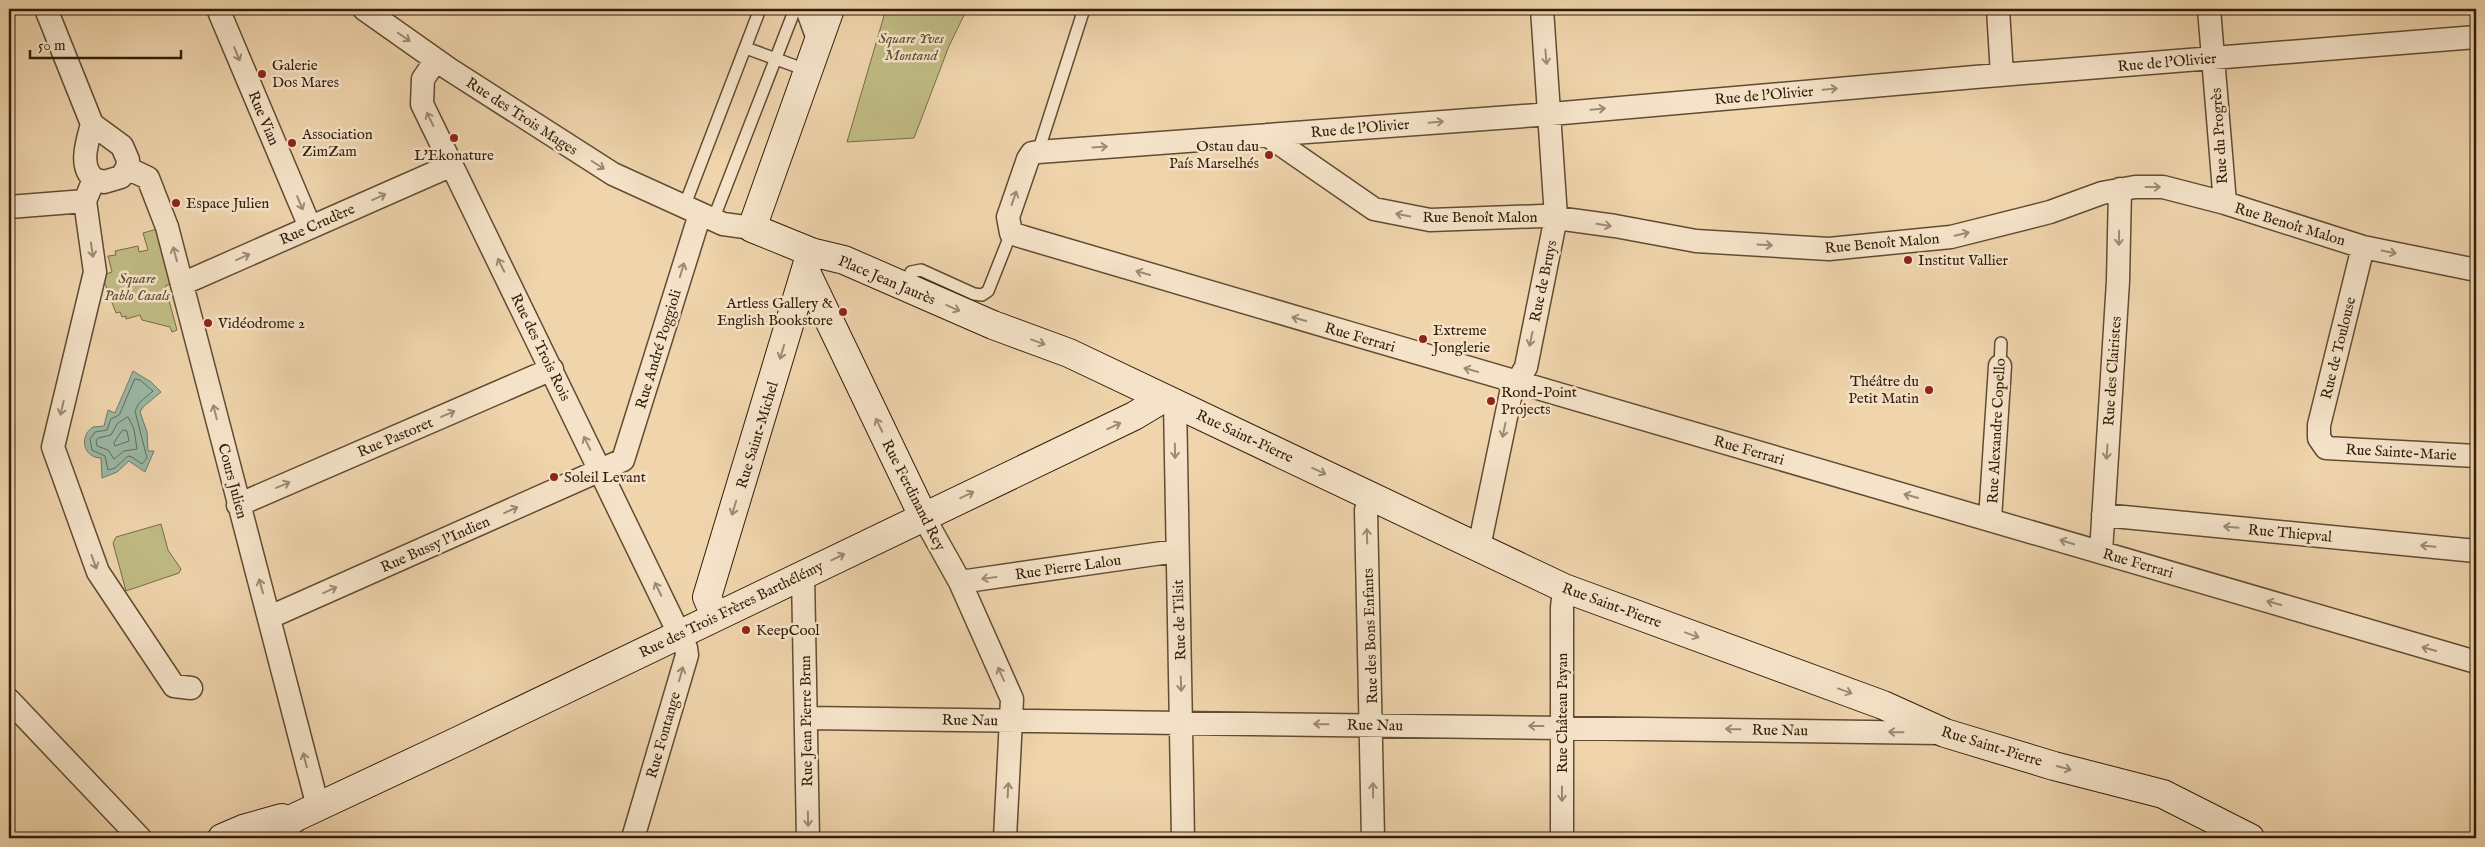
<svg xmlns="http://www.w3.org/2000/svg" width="2485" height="847" font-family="'IM FELL English',serif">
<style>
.green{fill:#c0bb84;stroke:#796c46}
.water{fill:#9ab8a6;stroke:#707a67}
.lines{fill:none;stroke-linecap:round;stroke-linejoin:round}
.shore{stroke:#666b58;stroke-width:1}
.lane-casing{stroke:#614c32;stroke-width:14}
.street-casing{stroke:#614c32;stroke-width:25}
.secondary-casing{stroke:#321e09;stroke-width:30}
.lane{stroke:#f5e3c9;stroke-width:11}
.street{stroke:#f5e3c9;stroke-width:22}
.secondary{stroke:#f5e3c9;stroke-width:28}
.oneway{stroke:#9d8a73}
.poi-dot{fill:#8f2418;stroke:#f5e3c9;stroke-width:2}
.labels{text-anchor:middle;stroke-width:5;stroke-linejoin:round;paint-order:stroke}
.park-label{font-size:15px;font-style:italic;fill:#5d4d2e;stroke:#f5e3c9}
.street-label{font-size:15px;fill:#321e09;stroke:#f5e3c9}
.poi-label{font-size:15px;fill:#321e09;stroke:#f5e3c9;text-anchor:start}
</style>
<rect width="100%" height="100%" fill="#efd4ac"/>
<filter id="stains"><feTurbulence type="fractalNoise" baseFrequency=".004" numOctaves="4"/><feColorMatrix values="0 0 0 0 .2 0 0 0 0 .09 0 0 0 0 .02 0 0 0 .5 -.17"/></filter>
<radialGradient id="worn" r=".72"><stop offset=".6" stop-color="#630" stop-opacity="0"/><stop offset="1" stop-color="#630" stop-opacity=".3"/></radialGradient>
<path class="green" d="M886,9H967L949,46L914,138L847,142Z
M157,229L170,284L165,286L177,330L172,332L170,327L142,320L140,315L126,319V316L122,317L120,312L116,313L104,281L106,274L112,272L108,256L116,255L115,251L138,246L139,252L148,250L143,233Z
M161,524L168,550L181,569L179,573L126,591L113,543L116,537Z"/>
<path class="water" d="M133,371L151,382L161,392L143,407L140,412L147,432L148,451H154L145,472L129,461L117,472L102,478L101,458C84,458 78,437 93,427L104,426L108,410L115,413Z"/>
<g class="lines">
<path class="shore" d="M135,379L140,380L153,391L139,403L135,411L147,458L142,464L132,457L128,456L115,468L108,470L105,456L92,450L90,439L95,432L107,430L111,419L119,415Z
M128,417L134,429L137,449L124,451L114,459L108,450L97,446L96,441L98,438L111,435L117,424Z
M123,430L127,431L129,441L115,446L114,443Z"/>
<defs>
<path id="lane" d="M746,48L809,71
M1038,152L1084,9
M684,207L760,9
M713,220L795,9
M905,287L911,272L921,270L974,294L982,295L988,291L1011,233
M2000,366L2001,343"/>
<path id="street" d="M46,9L92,124L122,146L128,160L127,168L121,177L104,182L94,179C78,166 88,140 92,124
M218,9L310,227
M364,9L449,69L613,174L723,224L752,228
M807,9L819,42
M1998,9L2002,75
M2209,9L2225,203
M2476,37L1975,77L1551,114L1038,152L1032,153L1028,159L1008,217L1011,233L1023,237C1507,380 1992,520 2476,662
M436,60L423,79L422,104L686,648L687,655L633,838
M1267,135L1374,209L1430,220L1542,216L1615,226L1696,241L1829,249L1951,237L2050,212L2102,193L2135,187H2163L2225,203L2363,247L2476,270
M127,168L148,178L167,227L318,807
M94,179L85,201L95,272L53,447L98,572L174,686L191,688
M9,207L85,201
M2363,247L2319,425V438L2326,448L2476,456
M182,284L452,165
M1175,402L1183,838
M1371,495L1366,510L1373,838
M238,505L552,369
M2103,515L2476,551
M923,516L960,582L1012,699L1005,838
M1990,519L2000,366
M1479,547L1511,393L1526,367L1556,217L1542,9
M2101,552L2118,281L2120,189
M803,575L808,838
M960,582L1176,551
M270,617L623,460L700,214
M9,700L140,838
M806,718L1941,733
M1562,838V608L1564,588"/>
<path id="secondary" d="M830,9L752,228L811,252L844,260L993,325L1069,353L1564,588L1883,705L1945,733L2054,766L2163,794L2250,838
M806,272L923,516
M715,616L707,597L811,252
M222,838L243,829L282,818
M262,838L278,830L296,817L458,741L1134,416L1164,398"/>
</defs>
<use href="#lane" class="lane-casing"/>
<use href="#street" class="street-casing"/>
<use href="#secondary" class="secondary-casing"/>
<use href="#lane" class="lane"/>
<use href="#street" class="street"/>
<use href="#secondary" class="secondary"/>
</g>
<defs><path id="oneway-shaft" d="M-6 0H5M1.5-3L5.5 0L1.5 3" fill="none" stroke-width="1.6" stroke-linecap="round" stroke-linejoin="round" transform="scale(1.25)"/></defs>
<g class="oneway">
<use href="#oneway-shaft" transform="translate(404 37) rotate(35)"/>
<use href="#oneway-shaft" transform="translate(237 54) rotate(67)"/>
<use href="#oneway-shaft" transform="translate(1546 57) rotate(85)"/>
<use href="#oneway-shaft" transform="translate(1830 89) rotate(-5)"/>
<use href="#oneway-shaft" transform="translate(1598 109) rotate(-5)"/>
<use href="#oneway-shaft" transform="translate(430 119) rotate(-116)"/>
<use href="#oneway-shaft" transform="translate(1436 122) rotate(-5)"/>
<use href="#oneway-shaft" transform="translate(1100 147) rotate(-4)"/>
<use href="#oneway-shaft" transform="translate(598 165) rotate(32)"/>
<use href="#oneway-shaft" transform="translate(2153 187)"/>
<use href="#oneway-shaft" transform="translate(379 197) rotate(-24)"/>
<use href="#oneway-shaft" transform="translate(1014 198) rotate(-71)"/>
<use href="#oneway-shaft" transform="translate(300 203) rotate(67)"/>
<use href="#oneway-shaft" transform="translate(1403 215) rotate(-168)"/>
<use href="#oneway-shaft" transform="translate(1604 225) rotate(9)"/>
<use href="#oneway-shaft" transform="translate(1962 234) rotate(-14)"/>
<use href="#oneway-shaft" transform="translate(2119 238) rotate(91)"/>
<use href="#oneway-shaft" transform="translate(1765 245) rotate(3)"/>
<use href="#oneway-shaft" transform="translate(92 250) rotate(82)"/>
<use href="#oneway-shaft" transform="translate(2389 252) rotate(12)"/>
<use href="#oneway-shaft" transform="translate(175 254) rotate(-105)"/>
<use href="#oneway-shaft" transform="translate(243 257) rotate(-24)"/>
<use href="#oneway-shaft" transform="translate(501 265) rotate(-116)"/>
<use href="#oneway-shaft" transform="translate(682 270) rotate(-73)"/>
<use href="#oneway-shaft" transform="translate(1143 273) rotate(-164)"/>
<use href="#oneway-shaft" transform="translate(953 308) rotate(24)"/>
<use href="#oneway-shaft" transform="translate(1299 319) rotate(-164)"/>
<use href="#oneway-shaft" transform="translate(1531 339) rotate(102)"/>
<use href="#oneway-shaft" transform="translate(1038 342) rotate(20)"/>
<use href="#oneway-shaft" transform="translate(782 352) rotate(107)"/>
<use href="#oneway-shaft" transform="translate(1471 370) rotate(-164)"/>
<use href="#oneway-shaft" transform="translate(62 408) rotate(103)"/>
<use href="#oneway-shaft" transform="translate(215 412) rotate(-104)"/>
<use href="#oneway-shaft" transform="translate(448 414) rotate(-23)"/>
<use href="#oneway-shaft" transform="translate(879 425) rotate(-116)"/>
<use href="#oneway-shaft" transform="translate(1114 426) rotate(-25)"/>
<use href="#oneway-shaft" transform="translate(1504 430) rotate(102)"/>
<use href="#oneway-shaft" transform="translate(587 443) rotate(-116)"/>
<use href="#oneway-shaft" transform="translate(1175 451) rotate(89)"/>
<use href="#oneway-shaft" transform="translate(2107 452) rotate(94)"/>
<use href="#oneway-shaft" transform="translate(1319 471) rotate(25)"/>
<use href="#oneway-shaft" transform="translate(283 485) rotate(-23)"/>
<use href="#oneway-shaft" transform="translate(967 495) rotate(-25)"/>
<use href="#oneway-shaft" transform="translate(1911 496) rotate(-164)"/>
<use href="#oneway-shaft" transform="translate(734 508) rotate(107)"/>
<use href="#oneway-shaft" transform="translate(511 510) rotate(-24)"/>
<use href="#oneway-shaft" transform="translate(2231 527) rotate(-175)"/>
<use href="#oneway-shaft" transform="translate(1367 536) rotate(-92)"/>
<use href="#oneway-shaft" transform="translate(2067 542) rotate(-163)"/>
<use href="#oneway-shaft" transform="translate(2428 546) rotate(-175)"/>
<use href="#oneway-shaft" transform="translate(838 557) rotate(-26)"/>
<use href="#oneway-shaft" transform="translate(94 562) rotate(70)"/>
<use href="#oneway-shaft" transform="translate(989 578) rotate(172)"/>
<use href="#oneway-shaft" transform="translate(261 586) rotate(-106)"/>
<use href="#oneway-shaft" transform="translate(658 589) rotate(-116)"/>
<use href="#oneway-shaft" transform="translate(330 590) rotate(-24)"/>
<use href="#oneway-shaft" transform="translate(2274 603) rotate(-164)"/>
<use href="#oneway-shaft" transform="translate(1692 635) rotate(20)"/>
<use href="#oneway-shaft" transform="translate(2429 649) rotate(-164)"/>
<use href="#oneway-shaft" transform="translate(681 674) rotate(-74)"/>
<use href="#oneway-shaft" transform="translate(1001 674) rotate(-114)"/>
<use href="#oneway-shaft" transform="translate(1181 684) rotate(88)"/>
<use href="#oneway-shaft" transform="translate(1845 691) rotate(20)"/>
<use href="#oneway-shaft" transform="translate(1321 724) rotate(-179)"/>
<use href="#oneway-shaft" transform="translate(1536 726) rotate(-180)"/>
<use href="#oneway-shaft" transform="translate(1733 729) rotate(-179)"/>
<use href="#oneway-shaft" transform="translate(1896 732) rotate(-179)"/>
<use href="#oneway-shaft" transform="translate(305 760) rotate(-104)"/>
<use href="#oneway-shaft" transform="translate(2064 768) rotate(15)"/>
<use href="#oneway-shaft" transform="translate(1008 790) rotate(-87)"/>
<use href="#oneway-shaft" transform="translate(1373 790) rotate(-91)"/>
<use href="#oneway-shaft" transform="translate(1562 794) rotate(90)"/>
<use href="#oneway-shaft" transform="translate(808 819) rotate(89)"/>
</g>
<g class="poi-dot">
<circle cx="262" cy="74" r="5"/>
<circle cx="454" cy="138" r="5"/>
<circle cx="292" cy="143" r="5"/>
<circle cx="1269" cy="155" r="5"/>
<circle cx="176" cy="203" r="5"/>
<circle cx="1908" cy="260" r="5"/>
<circle cx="843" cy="312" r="5"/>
<circle cx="208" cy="323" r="5"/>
<circle cx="1423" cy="339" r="5"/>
<circle cx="1929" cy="390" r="5"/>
<circle cx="1491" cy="401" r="5"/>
<circle cx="554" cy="477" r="5"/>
<circle cx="746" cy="630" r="5"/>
</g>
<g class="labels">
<g class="park-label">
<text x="911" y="43">Square Yves<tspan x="911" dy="17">Montand</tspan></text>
<text x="137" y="283">Square<tspan x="137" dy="17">Pablo Casals</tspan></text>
</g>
<g class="street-label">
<text transform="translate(2167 62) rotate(-5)" y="5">Rue de l'Olivier</text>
<text transform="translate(1764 95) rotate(-5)" y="5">Rue de l'Olivier</text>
<text transform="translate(522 116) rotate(33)" y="5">Rue des Trois Mages</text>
<text transform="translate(264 118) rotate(67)" y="5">Rue Vian</text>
<text transform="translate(1360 128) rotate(-5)" y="5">Rue de l'Olivier</text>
<text transform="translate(2219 136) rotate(-94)" y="5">Rue du Progrès</text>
<text x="1480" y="222">Rue Benoît Malon</text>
<text transform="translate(317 224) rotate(-24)" y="5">Rue Crudère</text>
<text transform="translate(2290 224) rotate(17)" y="5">Rue Benoît Malon</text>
<text transform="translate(1882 243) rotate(-5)" y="5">Rue Benoît Malon</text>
<text transform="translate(887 280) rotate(23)" y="5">Place Jean Jaurès</text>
<text transform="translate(1543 281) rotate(-78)" y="5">Rue de Bruys</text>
<text transform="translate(1360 337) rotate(16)" y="5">Rue Ferrari</text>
<text transform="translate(541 347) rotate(64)" y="5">Rue des Trois Rois</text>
<text transform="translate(2338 348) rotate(-76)" y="5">Rue de Toulouse</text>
<text transform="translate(658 349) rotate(-73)" y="5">Rue André Poggioli</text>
<text transform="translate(2112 371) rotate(-86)" y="5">Rue des Clairistes</text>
<text transform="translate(1996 431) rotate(-87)" y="5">Rue Alexandre Copello</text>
<text transform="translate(757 435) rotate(-73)" y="5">Rue Saint-Michel</text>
<text transform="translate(1245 436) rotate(25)" y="5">Rue Saint-Pierre</text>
<text transform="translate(395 437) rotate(-23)" y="5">Rue Pastoret</text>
<text transform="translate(1749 450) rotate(16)" y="5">Rue Ferrari</text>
<text transform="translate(2401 452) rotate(3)" y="5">Rue Sainte-Marie</text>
<text transform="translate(233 481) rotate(75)" y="5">Cours Julien</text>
<text transform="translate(914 495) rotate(63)" y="5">Rue Ferdinand Rey</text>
<text transform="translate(2290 533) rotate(5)" y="5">Rue Thiepval</text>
<text transform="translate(435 544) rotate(-24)" y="5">Rue Bussy l'Indien</text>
<text transform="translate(2138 563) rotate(16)" y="5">Rue Ferrari</text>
<text transform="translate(1068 567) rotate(-8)" y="5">Rue Pierre Lalou</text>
<text transform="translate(1612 605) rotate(20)" y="5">Rue Saint-Pierre</text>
<text transform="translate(731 609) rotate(-26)" y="5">Rue des Trois Frères Barthélémy</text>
<text transform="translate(1179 620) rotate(-92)" y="5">Rue de Tilsit</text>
<text transform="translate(1370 636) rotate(-92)" y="5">Rue des Bons Enfants</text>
<text transform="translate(1562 713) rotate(-90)" y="5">Rue Château Payan</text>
<text transform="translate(970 720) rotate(1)" y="5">Rue Nau</text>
<text transform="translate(806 721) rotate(-91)" y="5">Rue Jean Pierre Brun</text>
<text transform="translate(1375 725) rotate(1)" y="5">Rue Nau</text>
<text transform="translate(1780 730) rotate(1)" y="5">Rue Nau</text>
<text transform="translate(663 735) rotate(-74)" y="5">Rue Fontange</text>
<text transform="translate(1992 746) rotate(17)" y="5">Rue Saint-Pierre</text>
</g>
<g class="poi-label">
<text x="272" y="70">Galerie<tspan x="272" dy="17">Dos Mares</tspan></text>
<text x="302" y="139">Association<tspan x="302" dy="17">ZimZam</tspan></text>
<text x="1259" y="151" text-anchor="end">Ostau dau<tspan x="1259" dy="17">País Marselhés</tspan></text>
<text x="454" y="160" text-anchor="middle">L'Ekonature</text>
<text x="186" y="208">Espace Julien</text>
<text x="1918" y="265">Institut Vallier</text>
<text x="833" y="308" text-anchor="end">Artless Gallery &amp;<tspan x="833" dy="17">English Bookstore</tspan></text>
<text x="218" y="328">Vidéodrome 2</text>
<text x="1433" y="335">Extreme<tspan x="1433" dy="17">Jonglerie</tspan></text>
<text x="1919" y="386" text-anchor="end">Théâtre du<tspan x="1919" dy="17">Petit Matin</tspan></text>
<text x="1501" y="397">Rond-Point<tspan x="1501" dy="17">Projects</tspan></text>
<text x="564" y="482">Soleil Levant</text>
<text x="756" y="635">KeepCool</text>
</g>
</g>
<rect width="2485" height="847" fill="none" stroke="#efd4ac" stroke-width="30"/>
<rect x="10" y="10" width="2465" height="827" fill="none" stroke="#321e09" stroke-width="2.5"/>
<rect x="15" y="15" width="2455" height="817" fill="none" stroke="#321e09"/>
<path d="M30 50v8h151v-8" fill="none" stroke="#321e09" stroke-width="2.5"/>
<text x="38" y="50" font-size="15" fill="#321e09" stroke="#f5e3c9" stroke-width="4" paint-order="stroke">50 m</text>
<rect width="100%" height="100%" filter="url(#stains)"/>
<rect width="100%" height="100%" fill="url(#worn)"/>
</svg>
